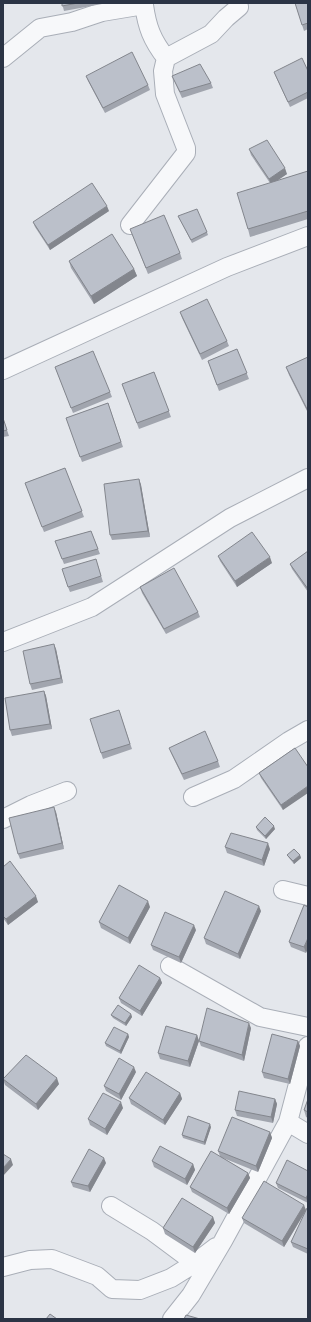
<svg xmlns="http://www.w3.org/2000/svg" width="311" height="1322" font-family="Roboto,sans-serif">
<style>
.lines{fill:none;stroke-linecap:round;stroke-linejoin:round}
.minor-casing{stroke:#a9aeb7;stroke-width:20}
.minor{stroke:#f7f8fa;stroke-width:18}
.wall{fill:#a1a5ae}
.shaded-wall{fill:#83868d}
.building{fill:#bbc0ca;stroke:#83868d}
</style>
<rect width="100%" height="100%" fill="#e4e7ec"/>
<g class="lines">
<defs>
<path id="minor" d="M144,3V5C147,27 152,40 166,58
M3,58L40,28L72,22L102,12L144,5
M130,225L186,153V148L165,94L163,71L166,58L211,34L226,18L239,7L238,3
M3,370L227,267L308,236
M3,642L92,607L230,518L308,478
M193,797L234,779L289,741L308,730
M3,819L31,805L67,791
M283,890L308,896
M170,966L260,1017L308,1027
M288,1122L308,1134
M111,1206L152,1231L195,1263
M3,1267L30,1260L52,1259L97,1276L112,1289L140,1290L171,1278L195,1263L216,1247
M172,1319L191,1295L223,1241L288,1122L308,1046"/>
</defs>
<use href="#minor" class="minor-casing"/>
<use href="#minor" class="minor"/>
</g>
<path class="wall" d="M62,3H102V4L64,11Z
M295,3H308V29L304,31Z
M308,71V98L290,107L276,77L274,72Z
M86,76L148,85L150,90L105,113L88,81Z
M172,76L211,83L213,88L182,98Z
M249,149L287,174L276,181L308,171V219L250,237L248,229L270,183L251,155Z
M109,211L50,250L35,227L33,222Z
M178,216L207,232L208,235L192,243Z
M132,234L180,253L182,259L148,274Z
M69,261L134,269L137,276L94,304L71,268Z
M180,312L227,341L229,346L202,360L182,318Z
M237,349L249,379L219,391L208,361Z
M308,357V413L289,375L286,367Z
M55,367L110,392L112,397L73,413Z
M154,372L171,417L139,429L122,384Z
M108,403L123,447L82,462L66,418Z
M3,418L9,436L3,437Z
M65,468L84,517L44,532L25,483Z
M139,479L141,485L150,537L112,540L110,535Z
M91,531L100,554L64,564L55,541Z
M308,551V592L292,569L290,564Z
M218,556L272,563L237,587L220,561Z
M96,559L103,582L70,592L68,587Z
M140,587L198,612L200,617L166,634L142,593Z
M56,649L63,683L32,690L30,684Z
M44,691L46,696L52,729L12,736L10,730Z
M121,716L132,749L103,759L101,753Z
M169,748L218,761L220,767L184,780L171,753Z
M295,748L283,810L261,778L259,773Z
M56,812L64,849L20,859L18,854Z
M256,827L275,829L266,839L257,830Z
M225,847L270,849L264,866L227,853Z
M287,855H300L301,858L294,864L289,858Z
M3,867L38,902L8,925L3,918Z
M304,905L306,953L291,947L289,942Z
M150,907L130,944L101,928L99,922Z
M261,911L240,959L206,944L204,938Z
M196,930L181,963L153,950L151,945Z
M160,978L162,983L142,1016L121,1003L119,998Z
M131,1014L132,1017L126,1026L113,1018L111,1015Z
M251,1028L244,1061L201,1046L199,1041Z
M128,1034L129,1037L121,1054L106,1046L105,1043Z
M197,1035L199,1041L190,1067L160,1059L158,1053Z
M298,1041L300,1046L290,1084L264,1078L262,1072Z
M136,1072L121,1100L106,1091L104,1086Z
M3,1079L59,1084L38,1110L5,1085Z
M180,1093L182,1099L165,1125L131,1104L129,1098Z
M275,1099L277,1104L273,1123L237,1116L235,1110Z
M308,1099V1118L306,1117L304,1110Z
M123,1108L107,1135L90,1125L88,1119Z
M211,1127L205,1145L183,1138L182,1135Z
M270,1132L272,1138L258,1172L223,1158L248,1173L250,1178L229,1214L192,1192L190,1187L220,1156L218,1151Z
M152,1161L193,1164L195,1170L187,1185L154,1167Z
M106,1163L90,1192L73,1187L71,1182Z
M308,1171V1203L278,1188L276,1183Z
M308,1208V1254L293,1247L291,1242L304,1214L284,1247L244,1223L242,1218L306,1210Z
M213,1217L215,1223L195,1253L165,1234L163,1228Z"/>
<path class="shaded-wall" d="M285,168L287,174L271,185L269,179Z
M107,206L109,211L50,250L48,245Z
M134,269L137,276L94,304L91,296Z
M139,479L141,485L150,537L148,531Z
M270,557L272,563L237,587L235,581Z
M54,644L56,649L63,683L61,678Z
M44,691L46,696L52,729L50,724Z
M308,786V793L283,810L281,805Z
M54,807L56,812L64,849L62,843Z
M274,826L275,829L266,839L265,836Z
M268,843L270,849L264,866L262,860Z
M300,855L301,858L294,864L293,861Z
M36,896L38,902L8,925L6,919Z
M148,901L150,907L130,944L128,938Z
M259,906L261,911L240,959L238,954Z
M194,925L196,930L181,963L179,957Z
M308,938V949L306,953L304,947Z
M160,978L162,983L142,1016L140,1011Z
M131,1014L132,1017L126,1026L125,1023Z
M249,1023L251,1028L244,1061L242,1055Z
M128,1034L129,1037L121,1054L120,1051Z
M197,1035L199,1041L190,1067L188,1061Z
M298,1041L300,1046L290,1084L288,1079Z
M134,1067L136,1072L121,1100L119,1094Z
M57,1078L59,1084L38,1110L36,1104Z
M180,1093L182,1099L165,1125L163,1120Z
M275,1099L277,1104L273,1123L271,1117Z
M121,1102L123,1108L107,1135L105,1129Z
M210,1124L211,1127L205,1145L204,1142Z
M270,1132L272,1138L258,1172L256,1166Z
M104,1158L106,1163L90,1192L88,1186Z
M11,1159L13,1165L3,1176V1168Z
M193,1164L195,1170L187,1185L185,1179Z
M248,1173L250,1178L229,1214L227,1208Z
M308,1194V1203L306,1198Z
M304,1205L306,1210L284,1247L282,1241Z
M213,1217L215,1223L195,1253L193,1247Z"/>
<path class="building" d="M62,3H78L62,6Z
M295,3H308V23L302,25Z
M132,52L148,85L103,108L86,76Z
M302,58L308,71V92L288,102L274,72Z
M200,64L211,83L180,92L172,76Z
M267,140L285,168L269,179L249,149Z
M308,171V211L248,229L237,193Z
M92,183L107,206L48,245L33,222Z
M197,209L207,232L191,240L178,216Z
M164,215L180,253L146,268L130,229Z
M112,234L134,269L91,296L69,261Z
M207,299L227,341L200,354L180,312Z
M237,349L247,373L217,385L208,361Z
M93,351L110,392L71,408L55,367Z
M308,357V411L286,367Z
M154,372L169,411L137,423L122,384Z
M108,403L121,442L80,457L66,418Z
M3,418L7,430L3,431Z
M65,468L82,511L42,527L25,483Z
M139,479L148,531L110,535L104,484Z
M91,531L98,549L62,559L55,541Z
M252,532L270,557L235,581L218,556Z
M308,551V589L290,564Z
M96,559L101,576L68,587L62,569Z
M174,568L198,612L164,629L140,587Z
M54,644L61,678L30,684L23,651Z
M44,691L50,724L10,730L5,698Z
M119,710L130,744L101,753L90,719Z
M205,731L218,761L182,774L169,748Z
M295,748L308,767V786L281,805L259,773Z
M54,807L62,843L18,854L9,818Z
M265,817L274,826L265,836L256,827Z
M231,833L268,843L262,860L225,847Z
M294,849L300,855L293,861L287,855Z
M10,861L36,896L6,919L3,916V867Z
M119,885L148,901L128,938L99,922Z
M225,891L259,906L238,954L204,938Z
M304,905L308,907V938L304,947L289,942Z
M165,912L194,925L179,957L151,945Z
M139,965L160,978L140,1011L119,998Z
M118,1005L131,1014L125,1023L111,1015Z
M207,1008L249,1023L242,1055L199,1041Z
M166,1026L197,1035L188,1061L158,1053Z
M114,1027L128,1034L120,1051L105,1043Z
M272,1034L298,1041L288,1079L262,1072Z
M26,1055L57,1078L36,1104L3,1079Z
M119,1058L134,1067L119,1094L104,1086Z
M146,1072L180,1093L163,1120L129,1098Z
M239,1091L275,1099L271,1117L235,1110Z
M103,1093L121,1102L105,1129L88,1119Z
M308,1099V1112L304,1110Z
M188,1116L210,1124L204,1142L182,1135Z
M232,1117L270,1132L256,1166L218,1151Z
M160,1146L193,1164L185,1179L152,1161Z
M89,1149L104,1158L88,1186L71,1182Z
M211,1151L248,1173L227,1208L190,1187Z
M3,1154L11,1159L3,1168Z
M287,1160L308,1171V1194L306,1198L276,1183Z
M264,1181L304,1205L282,1241L242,1218Z
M182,1198L213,1217L193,1247L163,1228Z
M307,1208H308V1249L291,1242Z
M50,1314L57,1319H46Z
M186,1315L200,1319H184Z"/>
<rect width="311" height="1322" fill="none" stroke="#2b3445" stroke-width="8"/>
</svg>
